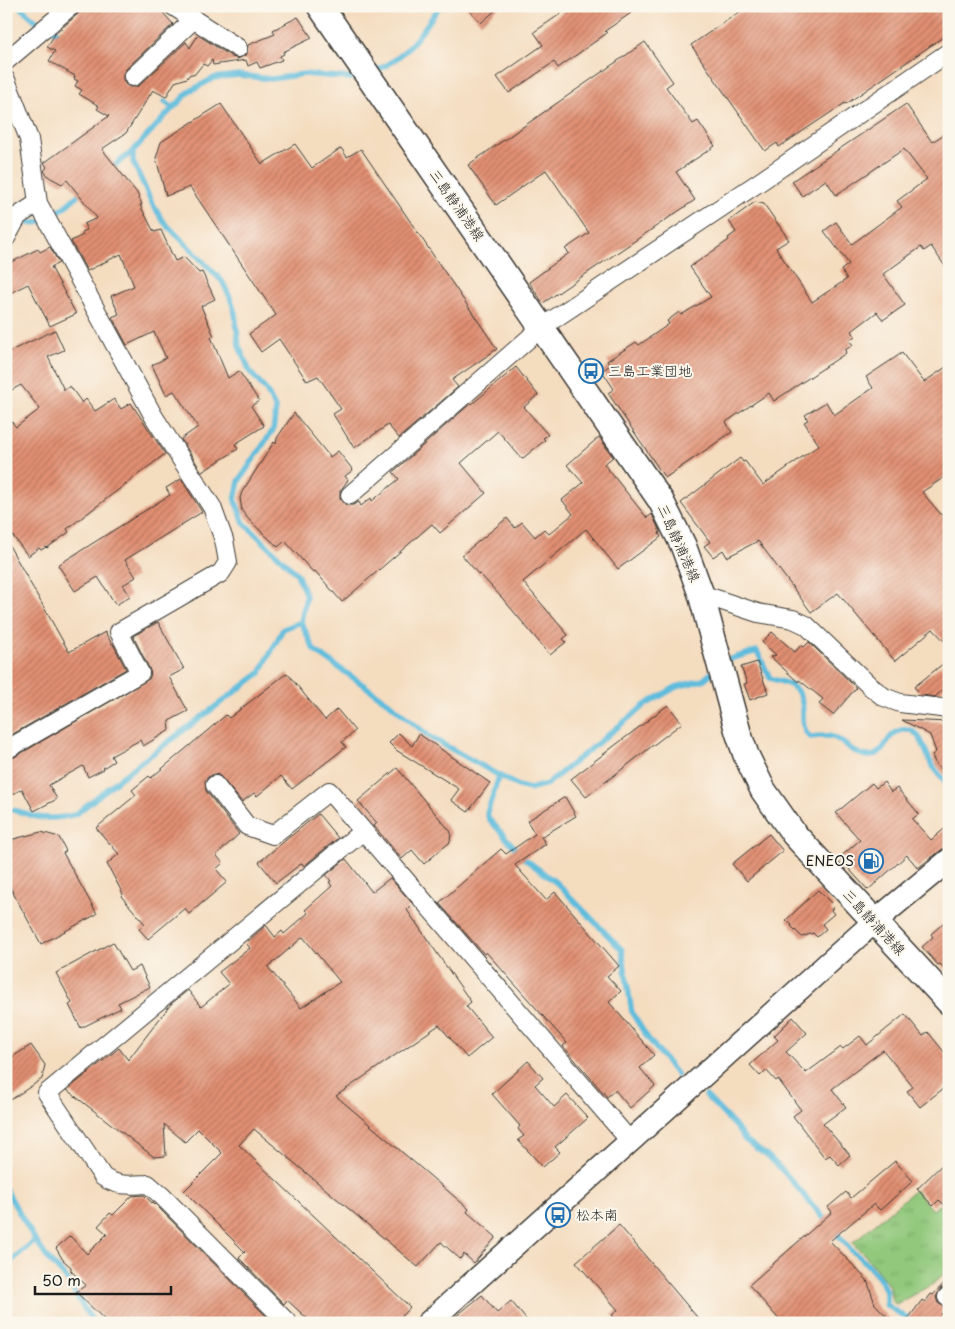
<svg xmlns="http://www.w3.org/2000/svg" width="955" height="1329" font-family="'Playpen Sans','Klee One',sans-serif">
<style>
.grass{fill:url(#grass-tufts);stroke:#56724c}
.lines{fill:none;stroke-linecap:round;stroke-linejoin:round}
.stream{stroke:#5ebcdc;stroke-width:5.5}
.building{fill:url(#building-hatch);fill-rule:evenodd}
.minor-casing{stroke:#3c3934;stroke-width:20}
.tertiary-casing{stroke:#3c3934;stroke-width:25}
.secondary-casing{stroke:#3c3934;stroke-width:28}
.minor{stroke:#fff;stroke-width:18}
.tertiary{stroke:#fff;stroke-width:22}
.secondary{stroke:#fff;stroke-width:25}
.labels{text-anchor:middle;stroke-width:4;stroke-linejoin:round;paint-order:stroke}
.street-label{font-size:14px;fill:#1c1c1c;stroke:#fbf7ec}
.poi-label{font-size:14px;fill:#1c1c1c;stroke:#fbf7ec;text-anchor:start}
</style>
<defs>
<pattern id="grass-tufts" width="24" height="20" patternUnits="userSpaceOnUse" patternTransform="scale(1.25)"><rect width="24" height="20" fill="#91c87b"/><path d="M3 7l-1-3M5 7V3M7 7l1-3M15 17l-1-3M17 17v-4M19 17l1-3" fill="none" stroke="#7cab6a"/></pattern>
<pattern id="building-hatch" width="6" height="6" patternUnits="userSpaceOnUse" patternTransform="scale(1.25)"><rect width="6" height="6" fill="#e18f72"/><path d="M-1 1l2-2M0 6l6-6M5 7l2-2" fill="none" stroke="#b6745d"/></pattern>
</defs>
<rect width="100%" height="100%" fill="#fbf7ec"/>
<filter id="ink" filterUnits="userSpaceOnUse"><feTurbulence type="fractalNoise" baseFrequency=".02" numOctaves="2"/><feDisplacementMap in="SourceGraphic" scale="10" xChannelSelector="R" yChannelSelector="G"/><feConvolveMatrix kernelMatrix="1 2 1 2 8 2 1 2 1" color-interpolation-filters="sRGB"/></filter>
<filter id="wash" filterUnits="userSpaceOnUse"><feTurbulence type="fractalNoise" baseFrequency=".0096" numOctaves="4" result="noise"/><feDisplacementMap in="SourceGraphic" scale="20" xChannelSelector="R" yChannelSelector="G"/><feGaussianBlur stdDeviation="1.12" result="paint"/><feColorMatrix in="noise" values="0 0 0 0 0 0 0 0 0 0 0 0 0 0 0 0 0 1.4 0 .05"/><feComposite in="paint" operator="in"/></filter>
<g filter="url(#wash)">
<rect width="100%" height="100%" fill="#f4dcbf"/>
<path class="grass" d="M915,1190L932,1210L940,1204L949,1214V1269L933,1284L896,1304L892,1301L889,1286L865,1255L852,1243Z"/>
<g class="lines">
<path class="stream" d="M19,6L35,20L63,35
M371,72C403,63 422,31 440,6
M360,75L350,78L304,74L271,79L239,75L214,78L190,91L167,114L133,151V162L153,205L164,222L222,281L230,297L235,313L239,346L250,372L266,390L276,409L273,430L239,481L235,500L244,523L297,574L306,596L301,622L314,650L389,703L430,737L518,786L530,789L547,784L645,705L676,687L703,680L714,671
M165,102L173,108
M109,170L133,151
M6,214C12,217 18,221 24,222C46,229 69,202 84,190
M726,662L730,659L757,651L770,678C777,681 787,682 793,687C811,701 796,725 810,737C818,736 827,735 833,737C846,742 850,753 867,756C886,758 885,733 902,730C921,725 925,754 932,765C937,772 943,779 949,786
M499,776L487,813L489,819L525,859L558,884L622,950L632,1013L647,1037L677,1075
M6,810C17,808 26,815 37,817C48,819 65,818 76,814L119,779L260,673L283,629L301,622
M706,1096L735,1126L745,1140L770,1158L784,1172L852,1251L864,1261L879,1278L886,1291V1305L913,1322
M6,1190L35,1240L48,1259L66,1278L87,1313L94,1323
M6,1266L35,1240"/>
</g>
<g id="blocks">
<path class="building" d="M81,6H157L173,24L125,70L123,74V80L126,85L130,87H136L140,85L186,42L190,48L198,35L232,57L238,59L247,54L248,45L275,34L273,30L298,17L312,38L283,52L284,54L280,56L282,60L260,68L257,62L248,66L246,60L213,65L212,60L207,66L203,64L194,75L190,74L187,78L175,82L166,97L153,90L126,133L102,149L137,193L142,205H140L154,232L161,230L175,261L184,257L199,273L202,272L215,299L201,306L214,336L211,337L228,378L239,371L259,401L251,406L264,426L235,444L238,449L202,472L181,439L198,427L174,391L166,395L152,365L166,358L154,332L127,345L112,317L119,314L111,296L134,286L121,254L87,271L71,241L83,235L82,232L87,230L84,224L97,218L67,180L62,184L49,177L44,171L47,167L44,163L109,116L97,109L99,106L79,94L82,90L75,86L78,81L74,79L75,76L49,61L55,51L47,47L55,34L78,14Z
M465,6H500L481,23Z
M572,6H641L605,31L607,33L558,68L554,62L509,93L497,77L543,45L534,32Z
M748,6H949V33L846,104L845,103L779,147L777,143L765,151L691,45Z
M645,42L673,82L666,87L693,124L698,121L715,146L676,172L695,200L543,303L529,282L569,253L565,249L589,233L546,170L496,205L468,165Z
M221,104L262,164L295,144L312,168L341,148L347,157L361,149L497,349L452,380L458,387L399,438L388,425L354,448L333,414L341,409L318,376L307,381L279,339L261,352L249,334L276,315L190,187L166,196L156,158L161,142Z
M906,104L932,142L949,131V272L931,246L924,251L921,247L883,274L905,305L883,320L877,312L852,331L855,336L849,340L853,345L845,350L846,353L774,401L769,393L726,422L732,432L665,478L608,393L614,389L602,371L610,365L607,361L636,342L639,345L669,324L667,321L679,312L681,315L711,297L690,267L729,240L728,238L736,232L729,221L755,202L764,204L789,240L776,248L812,302L847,279L841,270L849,264L824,231L836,222L852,244L902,207L897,201L927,179L904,149L836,195L826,180L802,196L792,181Z
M50,247L59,263L51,267L76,314L50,326L28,284L6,295V265L38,249L40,252Z
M55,330L64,350L48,357L64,390L70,386L82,403L86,399L95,411L114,399L121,409L131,403L165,454L67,529L69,532L47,548L46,547L41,550L39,548L28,556L6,527V415L16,427L40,409L21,385L6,393V353Z
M902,353L924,382L949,365V474L922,492L949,524V646L933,629L895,661L838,593L811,612L758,541L727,557L723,550L713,557L704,546L710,542L681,503L740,458L743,462L745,461L763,485L819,445L804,422L808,420L805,415L826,402L834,415L873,388L866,377Z
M516,367L538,395L524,407L548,435L543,438L545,440L522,459L498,431L461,463L486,493L440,533L432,524L342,602L315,571L313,572L285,541L278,547L250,521L242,511L240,498L242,492L274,442L276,444L277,438L294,413L330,457L338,451L353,470L345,476L348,480L340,491V498L346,505H353L359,502L361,506L371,498L372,501L399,479L393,472L471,403L472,404Z
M599,437L613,457L604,464L647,518L652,514L660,532L659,533L661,537L618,569L586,529L523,582L568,635L563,639L566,642L550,655L503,599L480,574L479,575L462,555L507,518L515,528L522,522L535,537L544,529L549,534L573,514L562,500L583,483L567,465Z
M181,479L202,512L125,560L136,577L123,585L130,596L116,605L98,577L75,591L58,565L170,495L166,488Z
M6,540L69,652L105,632L112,644H113L126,669L6,738Z
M158,622L184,669L169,677L188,711L169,721L170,730L143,746L140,740L111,756L114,761L103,768L104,769L88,777L83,766L49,785L57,799L34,811L22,789L6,798V761L11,759L149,679L151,674L149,668L133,636Z
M772,632L795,652L801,645L804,647L809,642L856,688L833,715L819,704L823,699L799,680L798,682L771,657L776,655L762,642Z
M949,659V684L935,697L922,695L914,687Z
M757,662L768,693L750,700L744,684L747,683L741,667Z
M287,673L325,720L337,709L355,731L342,742L346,747L292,789L281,776L257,796L254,793L242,802L219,775L214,774L208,777L205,781L206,791L239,834L216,855L223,863L216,869L227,882L189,914L185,908L148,939L139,929L145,924L121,896L123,894L107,864L119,854L96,828L136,795L132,790L149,776L151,778L226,715L229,718Z
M668,705L682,723L586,797L571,779Z
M902,720L949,722V780L947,781L945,775L935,763L932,755L936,752L930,735Z
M399,733L412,746L419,734L490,783L468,812L451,800L459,789L396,750L389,743Z
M397,768L451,832L450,842L424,864L412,850L402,859L374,826L377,823L358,801Z
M884,782L891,792L897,788L919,814L912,819L931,840L949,825V844L918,868L907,855L868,890L839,858L860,840L836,813L872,783L876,788Z
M565,797L576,816L541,837L546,844L515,865L546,900L555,892L619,966L607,976L621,991L609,1002L654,1055L640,1068L655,1086L630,1108L615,1090L607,1097L563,1046L567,1043L486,952L484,954L439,903L501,849L506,854L535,834L527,821Z
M318,814L338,838L304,866L302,863L276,883L259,862Z
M41,832L59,837L66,851L63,853L97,914L41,944L6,880V841Z
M769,834L783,851L747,881L732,864Z
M346,859L372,892L390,878L413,904L407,910L471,1002L466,1006L492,1037L467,1058L439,1025L336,1096L469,1209L467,1212L496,1237L474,1263L464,1254L460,1259L441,1242L418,1267L254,1129L239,1145L410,1307L395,1323H312L287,1300L284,1304L239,1258L245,1252L184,1191L222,1153L198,1129L185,1142L164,1124L166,1156L154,1157L67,1090L119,1048L128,1060L171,1004L188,990L201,1007L229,984L219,972L250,948L246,943L266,925L275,937L282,931L284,934L308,913L305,910L332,886L329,882L331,881L326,875ZM303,937L340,982L301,1008L268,967Z
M818,890L834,906L831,910L834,914L822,924L826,929L817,937L813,933L802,937L791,926L792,925L786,920Z
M949,918V972L940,964L938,965L922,947L933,937L931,934Z
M113,942L130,971L140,966L150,987L118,1003L121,1008L81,1028L69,1005L72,1003L56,973Z
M905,1014L923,1036L928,1032L949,1058V1084L920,1107L907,1091L913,1087L883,1050L832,1089L846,1107L823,1124L850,1155L839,1165L830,1155L825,1158L793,1116L801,1110L778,1079L776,1081L766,1070L760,1076L750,1065L778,1040L774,1036L793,1017L807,1033L786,1052L806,1073L841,1047L843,1049L860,1036L867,1045Z
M31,1045L45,1065L42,1079L6,1103V1061Z
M528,1061L543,1078L535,1085L554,1107L567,1095L588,1118L555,1147L560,1152L543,1167L518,1140L524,1136L518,1129L520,1126L492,1094Z
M949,1158V1209L939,1200L933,1206L917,1189Z
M895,1161L913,1181L880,1210L874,1204L830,1241L867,1280L875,1304L893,1323H782L749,1285L832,1212L828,1207L846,1192L851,1198Z
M144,1195L154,1205L155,1204L269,1319L265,1323H108L76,1292L86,1285L71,1271V1267L63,1260L56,1248L70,1236L87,1254L107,1234L98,1226L110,1213L113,1215L132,1196Z
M619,1225L702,1323H619L612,1315L618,1310L576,1262Z
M949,1278V1287L941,1288L936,1297L938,1303L946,1308L941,1314L949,1320V1323H905L922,1300L925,1302L931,1294L933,1295Z
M482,1295L497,1313L511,1301L529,1323H448Z"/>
</g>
</g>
<g filter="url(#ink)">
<use href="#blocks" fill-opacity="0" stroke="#3c3934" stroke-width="1"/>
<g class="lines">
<defs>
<path id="minor" d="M173,6L238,48
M6,61L71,6
M133,77L194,19
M6,80L29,139L38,203L154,417L212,507L224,540L228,562L221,573L119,632L140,673L6,750
M6,238L18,216L38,203
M350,495L542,327L764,179L949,52
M701,594L758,613L793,619L806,625L871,687L884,697L900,703L949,709
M215,785L247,826L273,835L329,791L630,1141
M947,1297L949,1298
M288,1323L162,1196L148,1184C131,1185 118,1187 103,1177L47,1093L363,831"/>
<path id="tertiary" d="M428,1323L874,922L949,860"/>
<path id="secondary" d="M320,6L661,501L683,545L701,594L738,732L746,755L763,790L794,834L949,1002"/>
</defs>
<use href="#minor" class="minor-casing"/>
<use href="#tertiary" class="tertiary-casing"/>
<use href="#secondary" class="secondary-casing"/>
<use href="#minor" class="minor"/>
<use href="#tertiary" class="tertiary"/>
<use href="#secondary" class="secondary"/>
</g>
</g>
<defs>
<symbol id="bus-ring" viewBox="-11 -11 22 22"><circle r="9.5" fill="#fbf7ec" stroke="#1f6fb2" stroke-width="1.5"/><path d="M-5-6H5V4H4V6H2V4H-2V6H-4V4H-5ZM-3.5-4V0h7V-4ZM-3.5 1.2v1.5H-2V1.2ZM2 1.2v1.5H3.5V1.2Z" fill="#1f6fb2"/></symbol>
<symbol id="fuel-ring" viewBox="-11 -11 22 22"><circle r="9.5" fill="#fbf7ec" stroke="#1f6fb2" stroke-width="1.5"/><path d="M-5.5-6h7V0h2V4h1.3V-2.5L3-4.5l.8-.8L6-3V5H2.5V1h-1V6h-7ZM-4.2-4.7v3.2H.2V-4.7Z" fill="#1f6fb2"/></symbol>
</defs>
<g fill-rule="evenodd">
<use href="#bus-ring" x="577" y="357" width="28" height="28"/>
<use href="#fuel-ring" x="857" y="847" width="28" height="28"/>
<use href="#bus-ring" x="544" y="1201" width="28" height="28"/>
</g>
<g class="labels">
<g class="street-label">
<text transform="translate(457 205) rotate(55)" y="5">三島静浦港線</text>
<text transform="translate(679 543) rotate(66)" y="5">三島静浦港線</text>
<text transform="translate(874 922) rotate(47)" y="5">三島静浦港線</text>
</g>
<g class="poi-label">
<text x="608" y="376">三島工業団地</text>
<text x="854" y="866" text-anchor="end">ENEOS</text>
<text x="576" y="1220">松本南</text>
</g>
</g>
<rect width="955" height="1329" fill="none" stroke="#fbf7ec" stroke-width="25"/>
<path d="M35 1286v8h136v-8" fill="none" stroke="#1c1c1c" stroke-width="2.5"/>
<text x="42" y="1286" font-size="15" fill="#1c1c1c" stroke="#fbf7ec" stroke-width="4" paint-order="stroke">50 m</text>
</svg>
